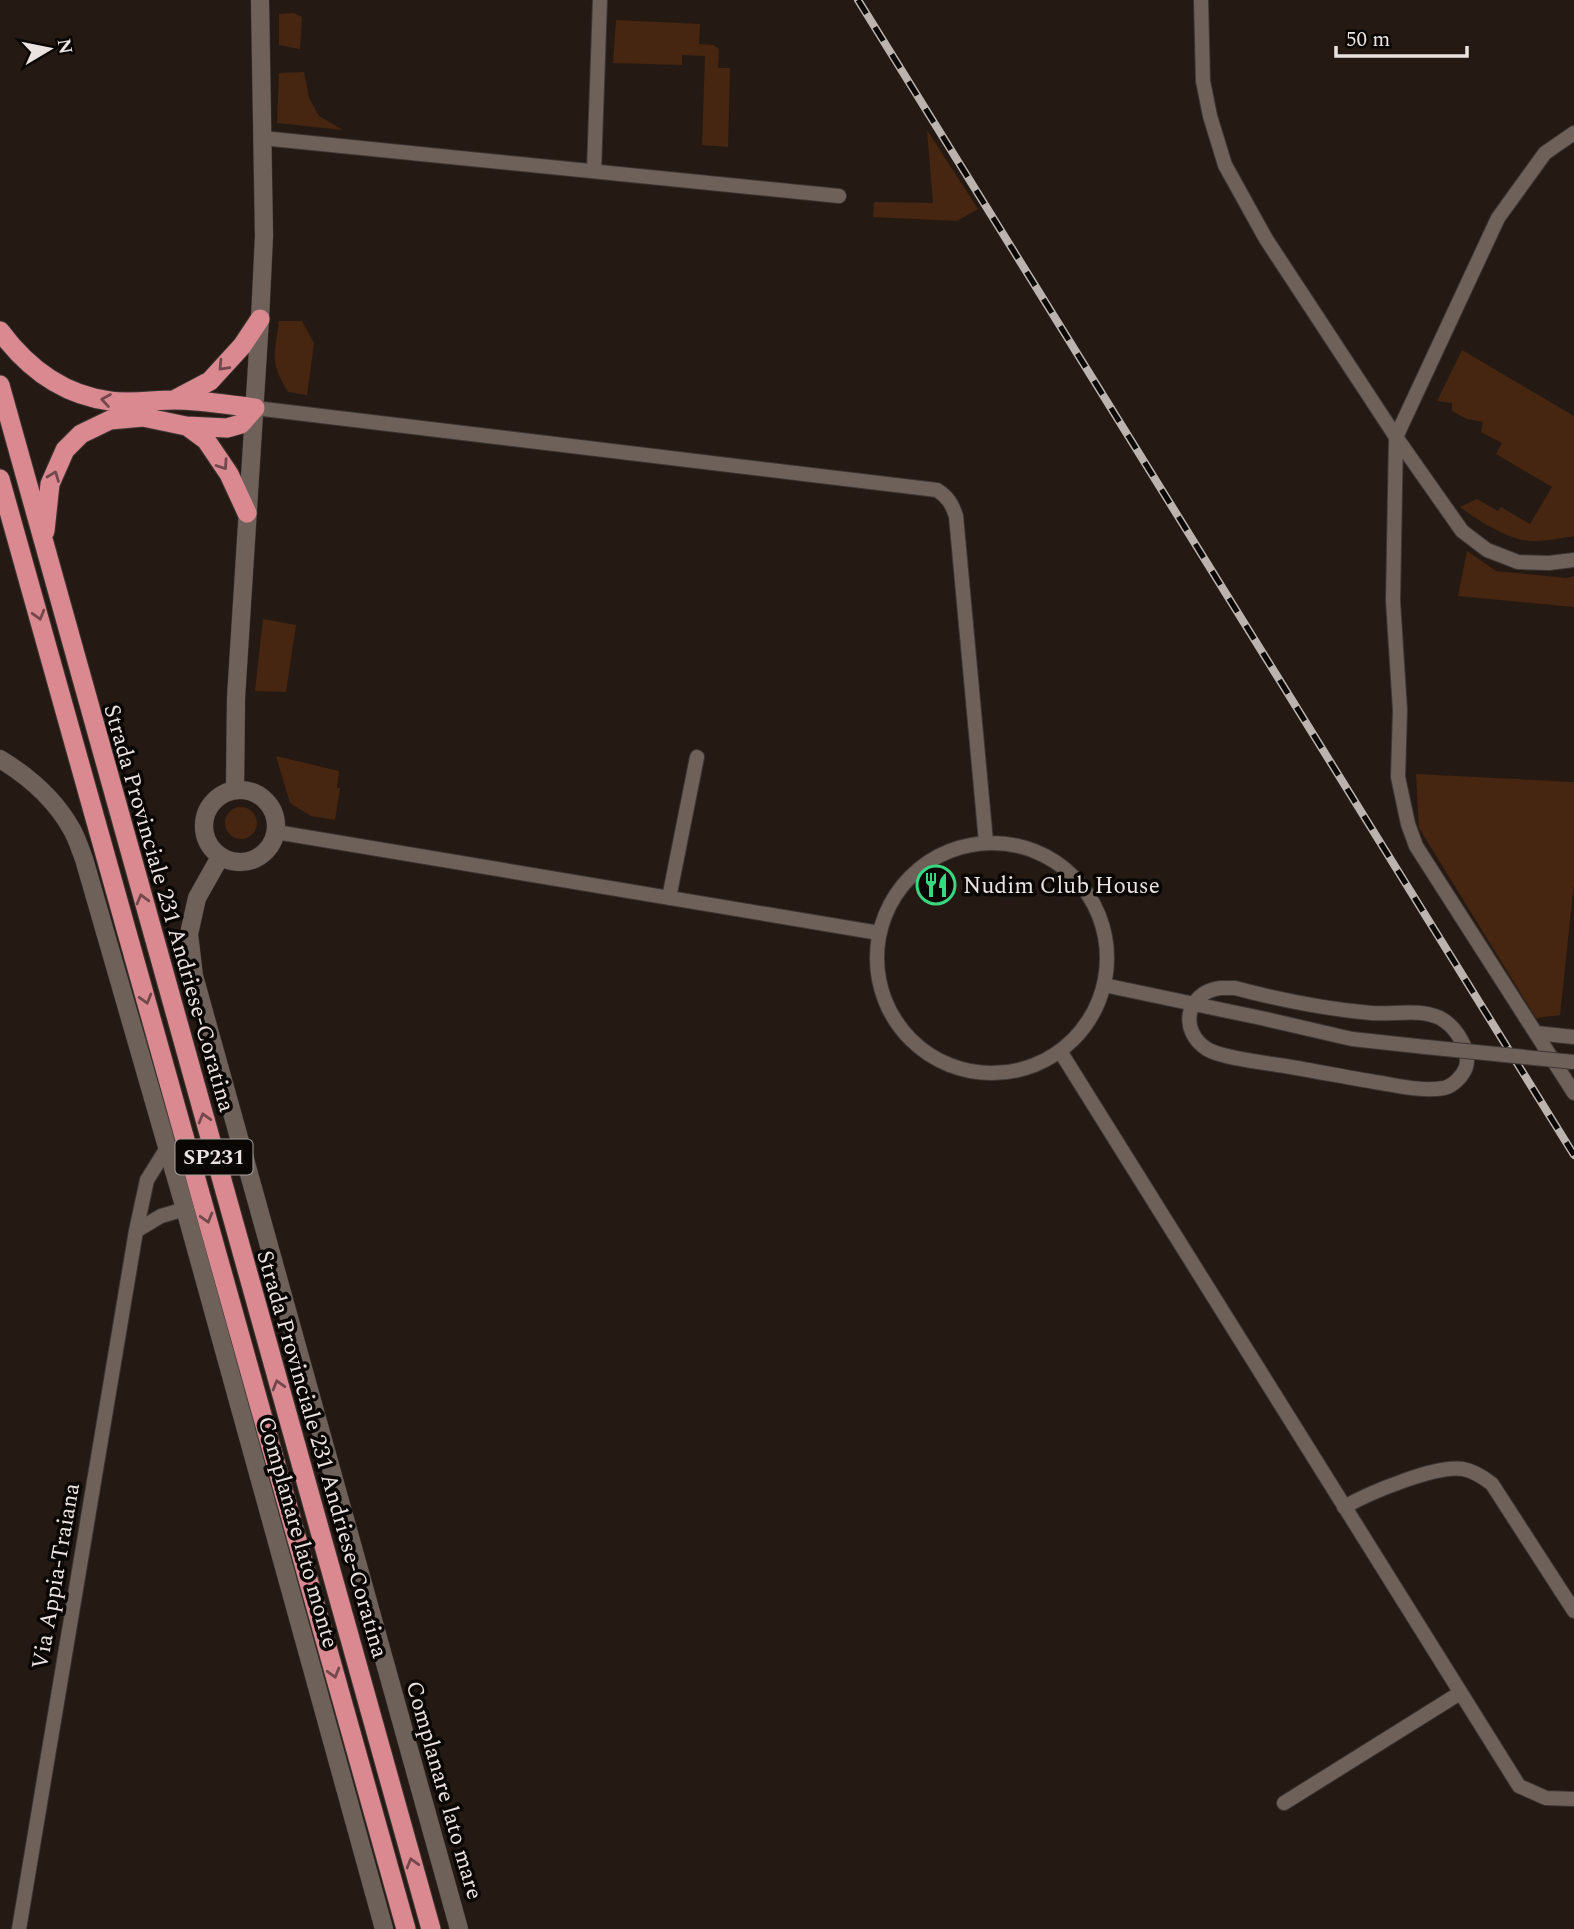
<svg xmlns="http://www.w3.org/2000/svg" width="1574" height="1929" font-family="Spectral,serif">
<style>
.green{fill:#462610}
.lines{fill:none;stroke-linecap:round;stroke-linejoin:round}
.minor-casing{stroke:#3e3633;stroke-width:16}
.tertiary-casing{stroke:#3e3633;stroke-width:19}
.trunk-casing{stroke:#3e3633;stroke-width:21}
.minor{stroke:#6e615a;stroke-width:14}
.tertiary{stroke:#6e615a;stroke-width:18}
.trunk{stroke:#da8991;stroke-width:19}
.rail-casing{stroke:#bcb3ae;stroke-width:8}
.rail{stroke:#0a0604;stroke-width:5;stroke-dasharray:16;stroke-linecap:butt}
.minor-bridge-casing{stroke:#3e3633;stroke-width:16;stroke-linecap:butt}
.minor-bridge{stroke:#6e615a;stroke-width:14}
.oneway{stroke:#72484a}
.labels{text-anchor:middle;stroke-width:7;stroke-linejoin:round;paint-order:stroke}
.shield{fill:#0a0604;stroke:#a8a19d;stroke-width:2}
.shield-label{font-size:21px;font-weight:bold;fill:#ebe3df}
.poi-label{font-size:23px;fill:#ebe3df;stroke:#0a0604;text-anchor:start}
.street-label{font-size:23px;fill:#ebe3df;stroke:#0a0604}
</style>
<rect width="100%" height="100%" fill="#241a13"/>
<path class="green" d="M294,13L302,17L300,49L279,45V14Z
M616,20L700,24L699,44L713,45L719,49L718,68H730L728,147L702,145L705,56L682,55V65L613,63Z
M304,72L309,98L319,116L343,130L277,123L279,73Z
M927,130L978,209L957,221L873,217L874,202L933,203Z
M279,321H302L314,343L307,395L288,392C269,362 275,354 279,321Z
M1462,350L1574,416V536C1561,538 1548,541 1535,541C1511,542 1479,521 1460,507L1477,499L1498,511L1501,507L1530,524L1552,487L1496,454L1502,443L1481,432L1483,422L1467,419L1452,411V403L1437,401Z
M1467,551L1496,571L1566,578L1574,576V607L1458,596Z
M263,619L296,625L286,692L255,691Z
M276,756L339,771L337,788H340L335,820L311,816L290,803Z
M1416,774L1574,782V883L1560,1015L1536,1018L1419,828Z
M225 823a16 16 0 1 1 32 0a16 16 0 1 1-32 0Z"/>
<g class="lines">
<defs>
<path id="minor" d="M1201,0L1203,81L1210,116L1225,165L1266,239L1396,437L1393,601L1400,710L1398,777L1408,824L1416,846L1574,1093
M1574,133L1545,153L1498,218L1396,437L1462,531L1487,550L1518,562L1549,563L1574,560
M262,138L839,196
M594,171L600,0
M255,408L937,490C948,497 952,504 956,516L986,842
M276,832L879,933
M877 958a115 115 0 1 1 230 0a115 115 0 1 1-230 0Z
M669,898L697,757
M1104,985L1261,1018L1352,1039L1426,1047
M1220,988H1235C1280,1000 1325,1009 1371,1013C1393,1015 1419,1008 1440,1018C1455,1026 1471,1049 1466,1067C1463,1076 1453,1086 1444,1088C1422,1092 1396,1085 1375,1082C1345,1077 1315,1071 1285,1066C1267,1063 1221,1058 1207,1049C1179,1031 1185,993 1220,988Z
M1536,1033L1574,1037
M1060,1051L1519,1786L1546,1798L1574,1799
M136,1231L161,1216L185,1209
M1344,1507C1369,1493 1435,1465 1463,1469C1474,1471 1483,1477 1492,1484L1574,1611
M1284,1803L1460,1693
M19,1929L136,1231L147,1180L167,1148"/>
<path id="tertiary" d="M0,759C28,776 55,800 71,828C77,838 80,849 84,859L185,1209L384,1929
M204 826a36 36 0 1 1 72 0a36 36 0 1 1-72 0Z
M235,790L236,698L260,319L264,236L260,0
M220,857L197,898L189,934L194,976L459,1929"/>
<path id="trunk" d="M0,331C28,369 63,395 110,401C132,404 153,400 175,400C201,400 229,405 255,408
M0,385L431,1929
M174,400L210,381L242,346L260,319
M187,426L206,440L229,474L247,513
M0,479L406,1929
M45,531L50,484L65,450L81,434L110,420L143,417L186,426L227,428L241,424L255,408"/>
</defs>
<use href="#minor" class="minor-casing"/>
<use href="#tertiary" class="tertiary-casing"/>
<use href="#trunk" class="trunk-casing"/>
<use href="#minor" class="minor"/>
<use href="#tertiary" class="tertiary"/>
<use href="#trunk" class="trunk"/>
<defs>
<path id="rail" d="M858,0L1574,1155"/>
</defs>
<use href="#rail" class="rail-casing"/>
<use href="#rail" class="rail"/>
<defs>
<path id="minor-bridge" d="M1426,1047L1574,1062"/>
</defs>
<use href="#minor-bridge" class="minor-bridge-casing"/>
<use href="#minor-bridge" class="minor-bridge"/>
</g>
<defs><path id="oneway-chevron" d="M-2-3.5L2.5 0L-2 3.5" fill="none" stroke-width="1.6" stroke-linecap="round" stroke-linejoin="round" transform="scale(1.75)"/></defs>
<g class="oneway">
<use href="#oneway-chevron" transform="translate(223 366) rotate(133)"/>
<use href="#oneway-chevron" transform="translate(106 400) rotate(-171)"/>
<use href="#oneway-chevron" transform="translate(223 465) rotate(56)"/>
<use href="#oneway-chevron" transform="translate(54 476) rotate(-69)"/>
<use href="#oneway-chevron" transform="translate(39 615) rotate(74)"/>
<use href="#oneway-chevron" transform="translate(142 899) rotate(-105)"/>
<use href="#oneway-chevron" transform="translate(146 999) rotate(74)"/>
<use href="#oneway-chevron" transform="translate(204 1118) rotate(-106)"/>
<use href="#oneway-chevron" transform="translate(207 1218) rotate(74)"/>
<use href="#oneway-chevron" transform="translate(278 1385) rotate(-106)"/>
<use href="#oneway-chevron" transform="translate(334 1673) rotate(74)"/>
<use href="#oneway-chevron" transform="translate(412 1863) rotate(-106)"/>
</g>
<defs>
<symbol id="restaurant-ring" viewBox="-11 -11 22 22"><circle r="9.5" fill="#0a0604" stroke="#37d880" stroke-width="1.5"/><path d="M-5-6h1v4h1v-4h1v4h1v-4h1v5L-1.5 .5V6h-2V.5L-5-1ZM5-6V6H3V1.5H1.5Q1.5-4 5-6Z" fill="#37d880"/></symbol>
</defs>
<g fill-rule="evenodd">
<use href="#restaurant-ring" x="914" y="863" width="44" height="44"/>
</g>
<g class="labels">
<rect class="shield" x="175.5" y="1139.5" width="77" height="35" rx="5"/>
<g class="shield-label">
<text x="214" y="1164">SP231</text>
</g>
<g class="poi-label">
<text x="963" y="893">Nudim Club House</text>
</g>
<g class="street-label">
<text transform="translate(170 908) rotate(74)" y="8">Strada Provinciale 231 Andriese-Coratina</text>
<text transform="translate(323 1454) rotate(74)" y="8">Strada Provinciale 231 Andriese-Coratina</text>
<text transform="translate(299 1532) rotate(74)" y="8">Complanare lato monte</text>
<text transform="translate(55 1576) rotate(-80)" y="8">Via Appia-Traiana</text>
<text transform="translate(445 1790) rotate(74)" y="8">Complanare lato mare</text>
</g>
</g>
<g transform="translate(49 49) rotate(80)" stroke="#0a0604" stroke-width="5" paint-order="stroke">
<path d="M0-5L12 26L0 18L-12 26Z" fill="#ebe3df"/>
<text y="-10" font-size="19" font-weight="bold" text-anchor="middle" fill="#ebe3df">N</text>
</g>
<path d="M1336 46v10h131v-10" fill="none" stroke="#ebe3df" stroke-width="3.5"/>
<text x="1346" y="46" font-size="21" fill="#ebe3df" stroke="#0a0604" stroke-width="5" paint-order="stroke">50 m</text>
</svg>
